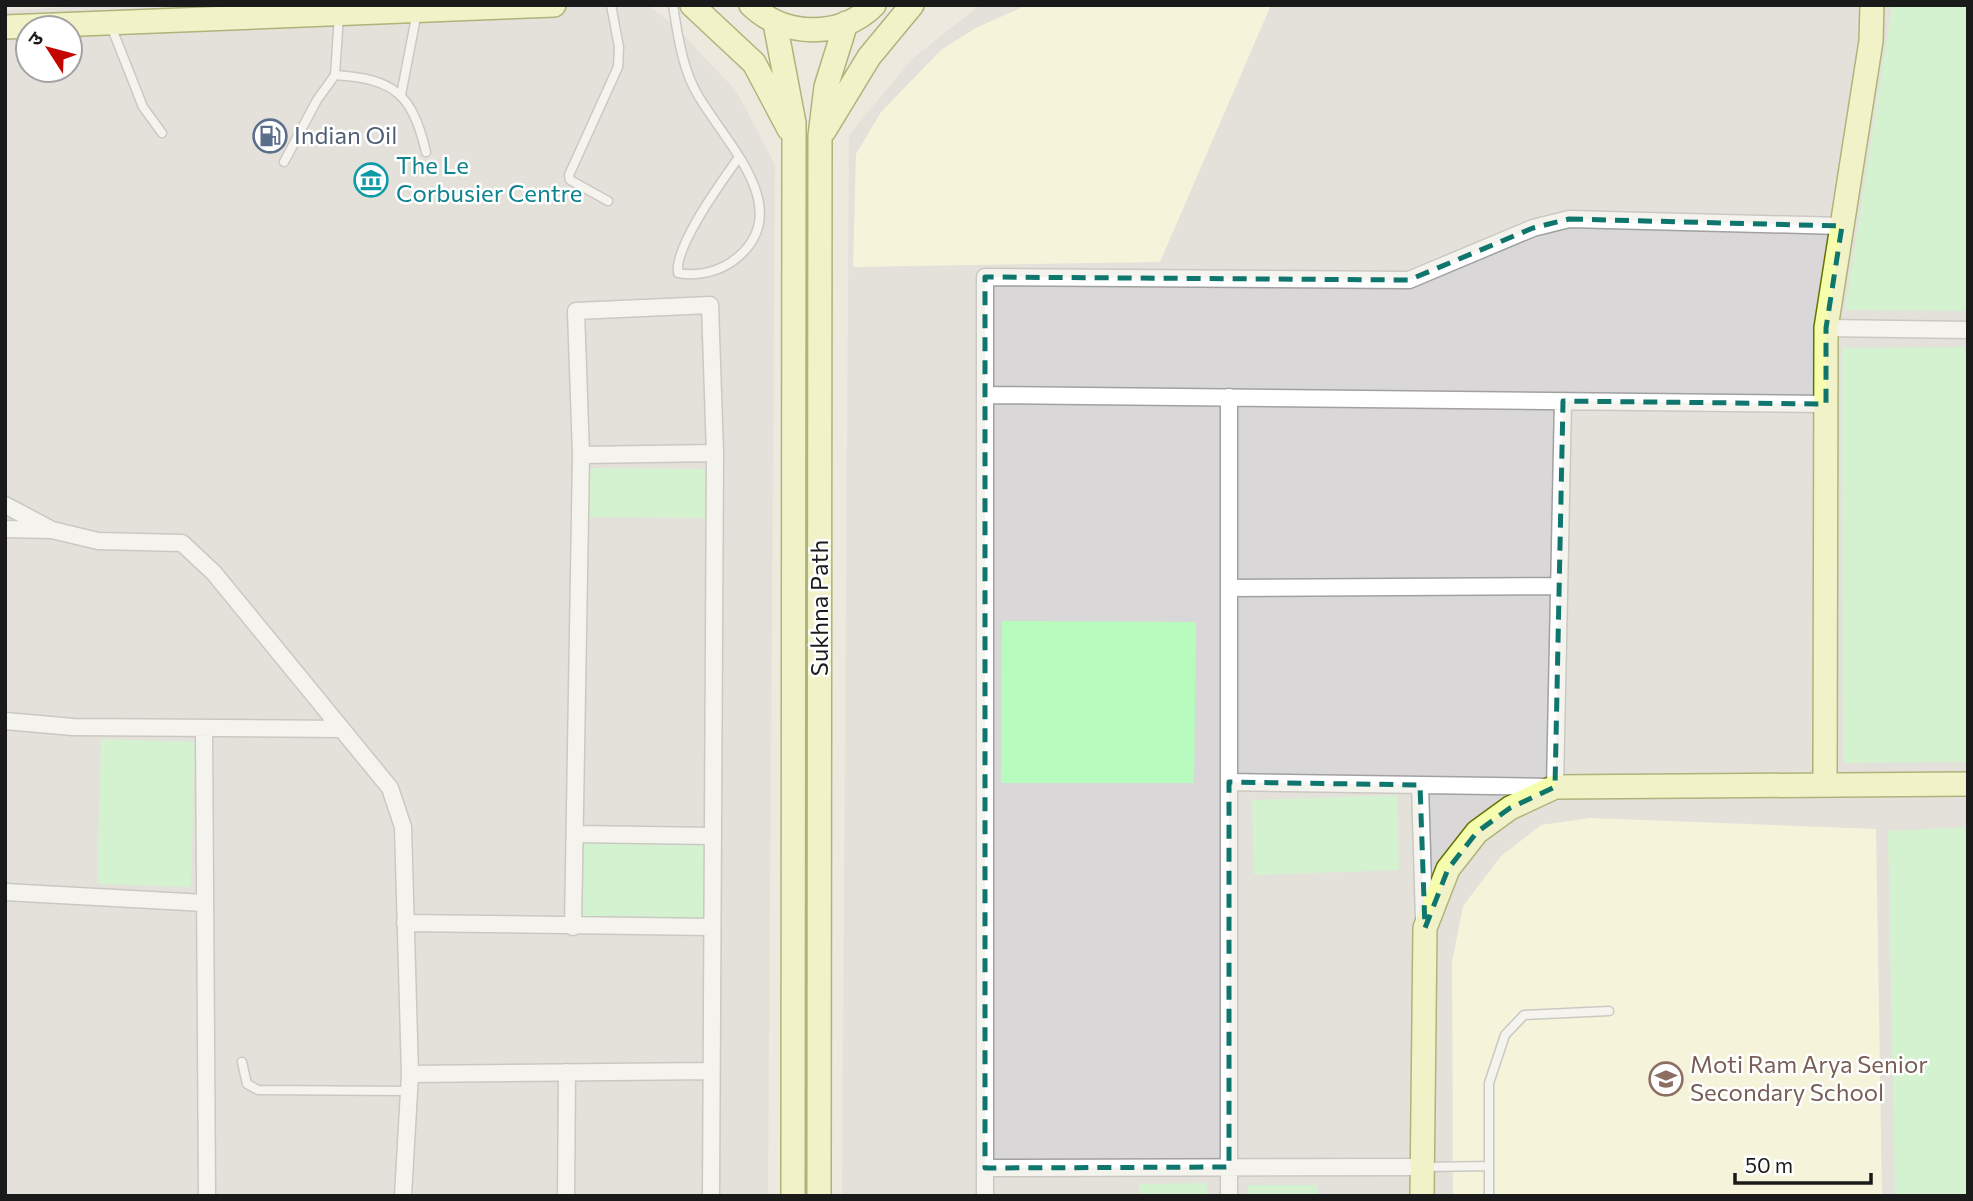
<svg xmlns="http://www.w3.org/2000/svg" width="1973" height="1201" font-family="Commissioner,'Noto Sans Devanagari',sans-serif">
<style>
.residential{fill:#d9d7d7;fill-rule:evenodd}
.education{fill:#feffd6}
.park{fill:#b7fcbe}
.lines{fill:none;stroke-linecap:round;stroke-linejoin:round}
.lane-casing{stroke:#a1a1a1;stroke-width:11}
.street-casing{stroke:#a1a1a1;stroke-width:19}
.secondary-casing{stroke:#637300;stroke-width:26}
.lane{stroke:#fff;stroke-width:8}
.street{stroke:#fff;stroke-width:16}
.secondary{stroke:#f6fdad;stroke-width:23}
.marked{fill:none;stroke:#0f766e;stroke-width:5;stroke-dasharray:14 9;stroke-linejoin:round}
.labels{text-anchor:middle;stroke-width:5;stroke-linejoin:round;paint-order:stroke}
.service-label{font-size:24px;fill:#4e5e75;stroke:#fff;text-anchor:start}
.culture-label{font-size:24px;fill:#0d838f;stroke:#fff;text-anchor:start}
.street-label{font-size:24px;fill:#1a1a1a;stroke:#fff}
.education-label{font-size:24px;fill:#785e54;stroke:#fff;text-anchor:start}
</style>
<rect width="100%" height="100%" fill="#ede9df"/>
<path class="residential" d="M115,5H647L675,26L737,92L775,165L768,1196H5V10ZM28,28H70V70H28Z
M980,5H1968V1196H842L849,135L913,58Z"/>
<path class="education" d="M1027,5H1271L1160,262L853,267L856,154L881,112L942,49L976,28Z
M1590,818L1876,829L1882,1196H1453L1452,962L1463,906L1501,856L1541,825Z"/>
<path class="park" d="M1892,5H1968V311L1845,310Z
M1968,347V762L1843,763L1842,348Z
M590,468L707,469L706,518L590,517Z
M1002,621L1196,622L1194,783H1001Z
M101,739L195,742L191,887L97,884Z
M1397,795L1399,870L1254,875L1252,800Z
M1968,827V1196H1895L1888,831Z
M583,842L707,844L705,920L581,917Z
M1207,1183V1196H1139V1184Z
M1248,1185H1317V1196H1248Z"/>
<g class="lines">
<defs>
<path id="lane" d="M673,5C677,31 682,65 694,88C718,136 798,206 738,257C722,271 699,277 678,273C674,246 723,180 739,157
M111,26L143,107L162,133
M335,75L339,15
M401,95L417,12
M284,162L317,100L335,75C395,79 412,94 426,152
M608,201L570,180L569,175L618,67L619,47L611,5
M242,1062L247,1084L258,1090L409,1091
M1489,1166V1083L1505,1035L1524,1015L1609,1011
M1425,1167L1489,1166V1196"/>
<path id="street" d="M1826,328L1968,330
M985,395L1826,404
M581,455L715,453
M5,505L52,530L98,541L182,543L214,573L390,788L403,827L410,1074L403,1196
M5,529L50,530
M1229,588L1559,586
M5,721L73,727L341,729
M204,730L207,1196
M1229,782L1555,787L1563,401
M1420,785L1424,919
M575,834L713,836
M5,892L205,903
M405,923L712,927
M573,927L581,455L576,311L710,305L715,453L711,1196
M410,1074L711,1071
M985,1168L1422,1167
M566,1196L567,1072
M985,1196V277L1409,280L1533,228L1569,219L1842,226
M1229,1196V397"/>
<path id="secondary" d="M692,5L754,63L789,129
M751,5C784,37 840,39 874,5
M775,23L794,123L793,1196
M5,27L554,5
M824,131L869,57L912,5
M1825,783L1826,328L1871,41L1872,5
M819,1196L820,136L826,87L846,23
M1422,1196L1425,928L1448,869L1477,832L1510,808L1555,787L1968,784"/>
</defs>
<use href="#lane" class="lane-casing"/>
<use href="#street" class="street-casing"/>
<use href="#secondary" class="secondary-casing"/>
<use href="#lane" class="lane"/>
<use href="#street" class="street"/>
<use href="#secondary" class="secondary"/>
</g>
<path d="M0 0H1973V1201H0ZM1569,219L1842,226L1826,328V404L1563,401L1555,787L1510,808L1477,832L1448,869L1425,928L1420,785L1229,782V1167L985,1168V277L1409,280L1533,228Z" fill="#ede9df" fill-opacity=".55" fill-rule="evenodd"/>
<path class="marked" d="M1569,219L1842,226L1826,328V404L1563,401L1555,787L1510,808L1477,832L1448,869L1425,928L1420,785L1229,782V1167L985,1168V277L1409,280L1533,228Z"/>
<defs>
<symbol id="fuel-ring" viewBox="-11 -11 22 22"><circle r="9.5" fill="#fff" stroke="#5c6f8a" stroke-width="1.5"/><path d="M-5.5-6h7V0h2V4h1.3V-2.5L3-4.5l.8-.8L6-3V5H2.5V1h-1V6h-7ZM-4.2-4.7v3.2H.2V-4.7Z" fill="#5c6f8a"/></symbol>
<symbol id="museum-ring" viewBox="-11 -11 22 22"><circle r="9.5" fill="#fff" stroke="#0f9aa8" stroke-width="1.5"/><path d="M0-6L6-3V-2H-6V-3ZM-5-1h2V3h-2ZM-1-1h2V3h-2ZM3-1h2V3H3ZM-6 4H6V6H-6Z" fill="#0f9aa8"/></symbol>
<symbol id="school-ring" viewBox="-11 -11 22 22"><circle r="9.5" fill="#fff" stroke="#8d6e63" stroke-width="1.5"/><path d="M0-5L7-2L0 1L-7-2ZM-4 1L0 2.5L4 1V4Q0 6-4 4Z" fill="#8d6e63"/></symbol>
</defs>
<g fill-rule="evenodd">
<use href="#fuel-ring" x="251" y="117" width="38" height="38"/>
<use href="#museum-ring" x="352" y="161" width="38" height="38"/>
<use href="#school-ring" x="1647" y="1060" width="38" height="38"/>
</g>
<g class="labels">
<g class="service-label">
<text x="294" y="144">Indian Oil</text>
</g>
<g class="culture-label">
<text x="396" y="174">The Le<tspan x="396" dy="28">Corbusier Centre</tspan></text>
</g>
<g class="street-label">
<text transform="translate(820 608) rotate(-90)" y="8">Sukhna Path</text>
</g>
<g class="education-label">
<text x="1690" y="1073">Moti Ram Arya Senior<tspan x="1690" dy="28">Secondary School</tspan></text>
</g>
</g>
<rect width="1973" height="1201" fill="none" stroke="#1a1a1a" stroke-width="14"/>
<g transform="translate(49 49) rotate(306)"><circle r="33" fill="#ffffff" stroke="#a3a3a3" stroke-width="2"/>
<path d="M0-5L12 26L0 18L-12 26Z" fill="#c50500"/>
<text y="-10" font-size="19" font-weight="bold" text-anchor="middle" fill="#1a1a1a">उ</text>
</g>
<path d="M1735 1173v10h136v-10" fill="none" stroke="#1a1a1a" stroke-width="3.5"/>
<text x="1745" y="1173" font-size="21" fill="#1a1a1a" stroke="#ffffff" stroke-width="5" paint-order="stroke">50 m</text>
</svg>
